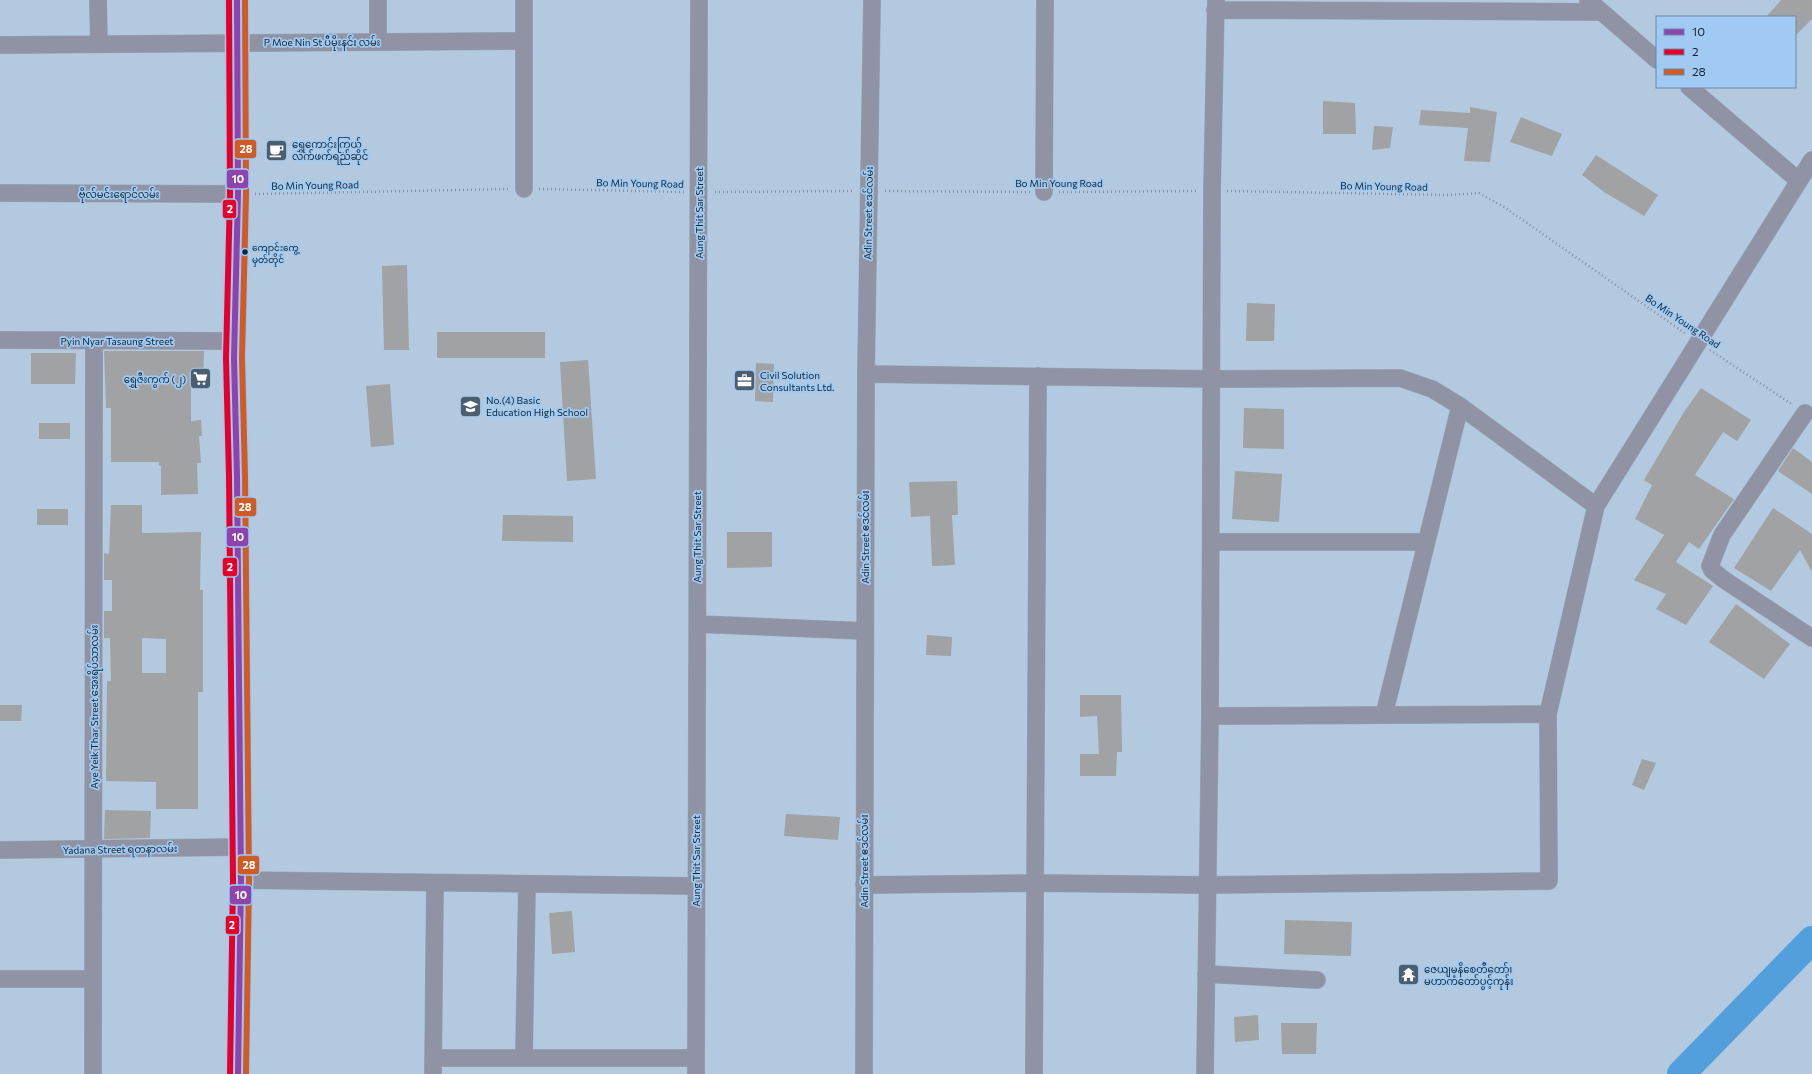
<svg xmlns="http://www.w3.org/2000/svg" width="1812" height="1074" font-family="Commissioner,'Noto Sans Myanmar',sans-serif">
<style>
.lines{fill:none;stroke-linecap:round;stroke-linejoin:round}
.river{stroke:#529fdc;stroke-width:28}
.building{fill:#a0a2a4;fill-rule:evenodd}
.minor-casing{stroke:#96a8b9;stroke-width:18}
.major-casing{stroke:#96a8b9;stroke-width:22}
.path{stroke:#8a8e9d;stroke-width:2.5;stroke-dasharray:1 3;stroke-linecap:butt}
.minor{stroke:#8f93a4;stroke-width:17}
.major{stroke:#878da0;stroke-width:21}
.bus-1-casing{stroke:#a0caf2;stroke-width:9}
.bus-2-casing{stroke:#a0caf2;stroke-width:9}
.bus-3-casing{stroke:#a0caf2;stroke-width:9}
.bus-1{stroke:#8e44ad;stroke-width:6}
.bus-2{stroke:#e4002b;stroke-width:6}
.bus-3{stroke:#d15b25;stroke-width:6}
.bus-dot{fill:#132433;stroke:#a0caf2;stroke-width:1.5}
.labels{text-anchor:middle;stroke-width:3.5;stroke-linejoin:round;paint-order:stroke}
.bus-label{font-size:9px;fill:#132433;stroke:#a0caf2;text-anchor:start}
.street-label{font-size:10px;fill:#132433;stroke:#a0caf2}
.poi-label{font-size:10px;fill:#132433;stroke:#a0caf2;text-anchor:start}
.line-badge{stroke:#a0caf2;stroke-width:1.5}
.badge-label{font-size:11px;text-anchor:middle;font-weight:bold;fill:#fff}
</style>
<rect width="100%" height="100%" fill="#b3c9df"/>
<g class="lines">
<path class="river" d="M1681,1074L1812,940"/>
</g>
<path class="building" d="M1781,0H1812V19L1795,36V17H1766Z
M1323,101L1355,103L1356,134H1323Z
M1470,107L1497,112L1490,162L1464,161L1468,128L1419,125L1421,110L1470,113Z
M1521,117L1562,134L1552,156L1510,142Z
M1374,126L1393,127L1390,148L1372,150Z
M1596,155L1658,195L1644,216L1604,192L1582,175Z
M407,265L409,350H384L382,266Z
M1247,303L1275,304L1274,341H1246Z
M437,332H545V358H437Z
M104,351H204L203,382H191V421L201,420L202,436H199L201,463H197L198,494L161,495V466H159V462H111V408H106Z
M31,353H76L75,384H31Z
M588,360L596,479L567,481L560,362Z
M756,363L774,364L773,402L755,401Z
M390,384L394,445L371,447L366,386Z
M1701,388L1751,420L1737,441L1723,432L1695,475L1734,499L1699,549L1689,542L1676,562L1713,586L1686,625L1656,609L1666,594L1634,580L1664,535L1635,519L1652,485L1644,480L1684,412Z
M1244,408L1284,409V449L1243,448Z
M39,423H70V439H39Z
M1793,448L1812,462V494L1778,471Z
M1235,471L1282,474L1279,522L1232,519Z
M957,481L958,515H952L955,565L932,566L930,516L911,517L909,482Z
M111,505H142V533L201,532L200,590H203V692H198V809H156V782L106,781L107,681H111L110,638H104V611H112V580H104V553L109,554ZM142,638L166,639V673H142Z
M1773,508L1812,534V572L1800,550L1771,591L1734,568Z
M37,509H68V525H37Z
M503,515L573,516V542L502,541Z
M727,532H772V567L727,568Z
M1736,604L1790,644L1764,679L1709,642Z
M927,635L952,637L951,656L926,655Z
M1080,695H1121L1122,752H1117L1116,776H1080V754H1099L1097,716L1080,717Z
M0,705H22L21,721H0Z
M1642,759L1656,763L1644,790L1632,785Z
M105,810L151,811L150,838L104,839Z
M786,814L840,817L838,840L784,836Z
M572,911L575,952L552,954L549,913Z
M1285,920L1352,922L1351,956L1284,954Z
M1258,1015L1259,1040L1235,1042L1234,1017Z
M1281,1023H1317L1316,1054H1282Z"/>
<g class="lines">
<defs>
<path id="minor" d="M98,0L99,44
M524,0V189
M1588,0L1657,60
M1215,10L1601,12
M378,42V0
M0,45L523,41
M1689,87L1799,181
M1044,192L1045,0
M0,193L238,194
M0,340L234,341
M866,374L1212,379L1400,378L1432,389L1460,406L1596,506
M1805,413L1722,535L1710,566L1712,570L1723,579L1812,638
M1212,542H1426
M697,624L865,631
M1384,715L1460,406
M1210,716L1548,714
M0,850L240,847
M241,880L696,886
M864,885L1035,883L1207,885L1549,881L1548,714L1596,506L1812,160
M1206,974L1317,980
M0,979H93
M434,1058H696
M524,1058L527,884
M93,1074L94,341
M433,1074L435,883
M696,1074L699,0
M864,1074L866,374L872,0
M1034,1074L1038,376
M1205,1074L1210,716L1212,191L1216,0"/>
<path id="major" d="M237,0L238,194L234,358L237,476L241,880L238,1074"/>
</defs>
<use href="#minor" class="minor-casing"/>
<use href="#major" class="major-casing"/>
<path class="path" d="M539,189L684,192
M885,191L1030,192
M1227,191L1449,195L1479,193L1504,207L1686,334
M715,192L854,191
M1059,192L1198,191
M255,194L510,189
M1710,350L1793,405"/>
<use href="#minor" class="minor"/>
<use href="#major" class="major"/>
<defs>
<path id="bus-1" d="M237,0L238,194L234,358L237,476L241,880L238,1074"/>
<path id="bus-2" d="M229,0L230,194L226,358L229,476L233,880L230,1074"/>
<path id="bus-3" d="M245,0L246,194L242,358L245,476L249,880L246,1074"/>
</defs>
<use href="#bus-1" class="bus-1-casing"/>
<use href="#bus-2" class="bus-2-casing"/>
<use href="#bus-3" class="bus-3-casing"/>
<use href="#bus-1" class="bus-1"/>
<use href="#bus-2" class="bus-2"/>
<use href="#bus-3" class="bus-3"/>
</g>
<defs>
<symbol id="cafe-square" viewBox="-11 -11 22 22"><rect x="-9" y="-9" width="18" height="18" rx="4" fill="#4b5e6f" stroke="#a0caf2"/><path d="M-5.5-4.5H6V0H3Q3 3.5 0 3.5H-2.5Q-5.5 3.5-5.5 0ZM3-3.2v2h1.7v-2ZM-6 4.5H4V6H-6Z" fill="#fff"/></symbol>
<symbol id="supermarket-square" viewBox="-11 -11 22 22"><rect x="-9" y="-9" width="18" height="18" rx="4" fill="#4b5e6f" stroke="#a0caf2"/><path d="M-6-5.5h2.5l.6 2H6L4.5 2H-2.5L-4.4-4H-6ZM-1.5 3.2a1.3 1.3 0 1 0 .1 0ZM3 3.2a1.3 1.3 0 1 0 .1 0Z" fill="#fff"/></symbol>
<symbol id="office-square" viewBox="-11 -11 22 22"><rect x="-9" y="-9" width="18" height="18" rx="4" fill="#4b5e6f" stroke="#a0caf2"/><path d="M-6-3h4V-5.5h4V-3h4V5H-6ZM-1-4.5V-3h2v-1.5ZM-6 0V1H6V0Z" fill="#fff"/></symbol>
<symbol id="school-square" viewBox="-11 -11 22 22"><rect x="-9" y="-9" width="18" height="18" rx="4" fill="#4b5e6f" stroke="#a0caf2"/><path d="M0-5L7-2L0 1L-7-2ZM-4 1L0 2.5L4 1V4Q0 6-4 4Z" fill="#fff"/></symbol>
<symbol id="temple-square" viewBox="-11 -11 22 22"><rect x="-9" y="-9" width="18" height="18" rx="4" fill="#4b5e6f" stroke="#a0caf2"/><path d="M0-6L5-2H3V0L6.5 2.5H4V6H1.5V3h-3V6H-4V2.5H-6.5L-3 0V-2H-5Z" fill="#fff"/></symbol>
</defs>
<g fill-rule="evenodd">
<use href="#cafe-square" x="264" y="138" width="25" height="25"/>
<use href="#supermarket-square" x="188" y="366" width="25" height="25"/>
<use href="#office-square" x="732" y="368" width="25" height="25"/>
<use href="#school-square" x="458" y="394" width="25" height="25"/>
<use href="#temple-square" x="1396" y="962" width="25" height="25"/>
</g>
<circle class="bus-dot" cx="245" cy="252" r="3.5"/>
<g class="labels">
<g class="bus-label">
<text x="252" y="251">ကျောင်းကွေ့<tspan x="252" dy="12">မှတ်တိုင်</tspan></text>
</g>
<g class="street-label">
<text x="322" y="46">P Moe Nin St ပီမိုးနင်း လမ်း</text>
<text transform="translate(640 183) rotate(1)" y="4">Bo Min Young Road</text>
<text x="1059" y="187">Bo Min Young Road</text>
<text transform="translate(315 185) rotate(-1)" y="4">Bo Min Young Road</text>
<text transform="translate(1384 186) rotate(1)" y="4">Bo Min Young Road</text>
<text x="119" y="198">ဗိုလ်မင်းရောင်လမ်း</text>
<text transform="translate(699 213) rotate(-90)" y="4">Aung Thit Sar Street</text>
<text transform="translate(868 213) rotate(-89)" y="4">Adin Street ဧဒင်လမ်း</text>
<text transform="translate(1683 321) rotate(34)" y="4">Bo Min Young Road</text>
<text x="117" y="345">Pyin Nyar Tasaung Street</text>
<text transform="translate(697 537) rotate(-90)" y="4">Aung Thit Sar Street</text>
<text transform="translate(865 537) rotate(-90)" y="4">Adin Street ဧဒင်လမ်း</text>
<text transform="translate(94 707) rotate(-90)" y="4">Aye Yeik Thar Street အေးရိပ်သာလမ်း</text>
<text transform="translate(120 849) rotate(-1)" y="4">Yadana Street ရတနာလမ်း</text>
<text transform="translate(696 861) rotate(-90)" y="4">Aung Thit Sar Street</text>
<text transform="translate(864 861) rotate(-90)" y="4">Adin Street ဧဒင်လမ်း</text>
</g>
<g class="poi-label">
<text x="292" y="148">ရွှေကောင်းကြွယ်<tspan x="292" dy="12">လက်ဖက်ရည်ဆိုင်</tspan></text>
<text x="760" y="379">Civil Solution<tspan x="760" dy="12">Consultants Ltd.</tspan></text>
<text x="186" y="383" text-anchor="end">ရွှေဇီးကွက် (၂)</text>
<text x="486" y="404">No.(4) Basic<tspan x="486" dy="12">Education High School</tspan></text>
<text x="1424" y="973">ဇေယျမုနိစေတီတော်၊<tspan x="1424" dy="12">မဟာကံတော်ပွင့်ကုန်း</tspan></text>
</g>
</g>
<g class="line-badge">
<rect x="234" y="139" width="23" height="20" rx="4" fill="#d15b25"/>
<rect x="226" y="169" width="23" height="20" rx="4" fill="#8e44ad"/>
<rect x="222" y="199" width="15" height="20" rx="4" fill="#e4002b"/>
<rect x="234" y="497" width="23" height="20" rx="4" fill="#d15b25"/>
<rect x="226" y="527" width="23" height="20" rx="4" fill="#8e44ad"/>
<rect x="222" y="557" width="16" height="20" rx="4" fill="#e4002b"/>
<rect x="237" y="855" width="23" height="20" rx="4" fill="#d15b25"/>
<rect x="229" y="885" width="23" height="20" rx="4" fill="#8e44ad"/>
<rect x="225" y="915" width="15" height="20" rx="4" fill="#e4002b"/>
</g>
<g class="badge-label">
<text x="246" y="153">28</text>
<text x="238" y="183">10</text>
<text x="230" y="213">2</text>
<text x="245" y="511">28</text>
<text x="238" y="541">10</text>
<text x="230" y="571">2</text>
<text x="249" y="869">28</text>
<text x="241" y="899">10</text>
<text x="232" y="929">2</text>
</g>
<rect x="1656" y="16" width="140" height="72" fill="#a0caf2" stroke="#6888a6"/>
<rect x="1664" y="29" width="20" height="6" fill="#8e44ad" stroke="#6888a6"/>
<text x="1692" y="36" font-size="12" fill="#132433">10</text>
<rect x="1664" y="49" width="20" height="6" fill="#e4002b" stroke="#6888a6"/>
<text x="1692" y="56" font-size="12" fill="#132433">2</text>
<rect x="1664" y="69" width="20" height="6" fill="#d15b25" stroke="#6888a6"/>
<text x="1692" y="76" font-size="12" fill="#132433">28</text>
</svg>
